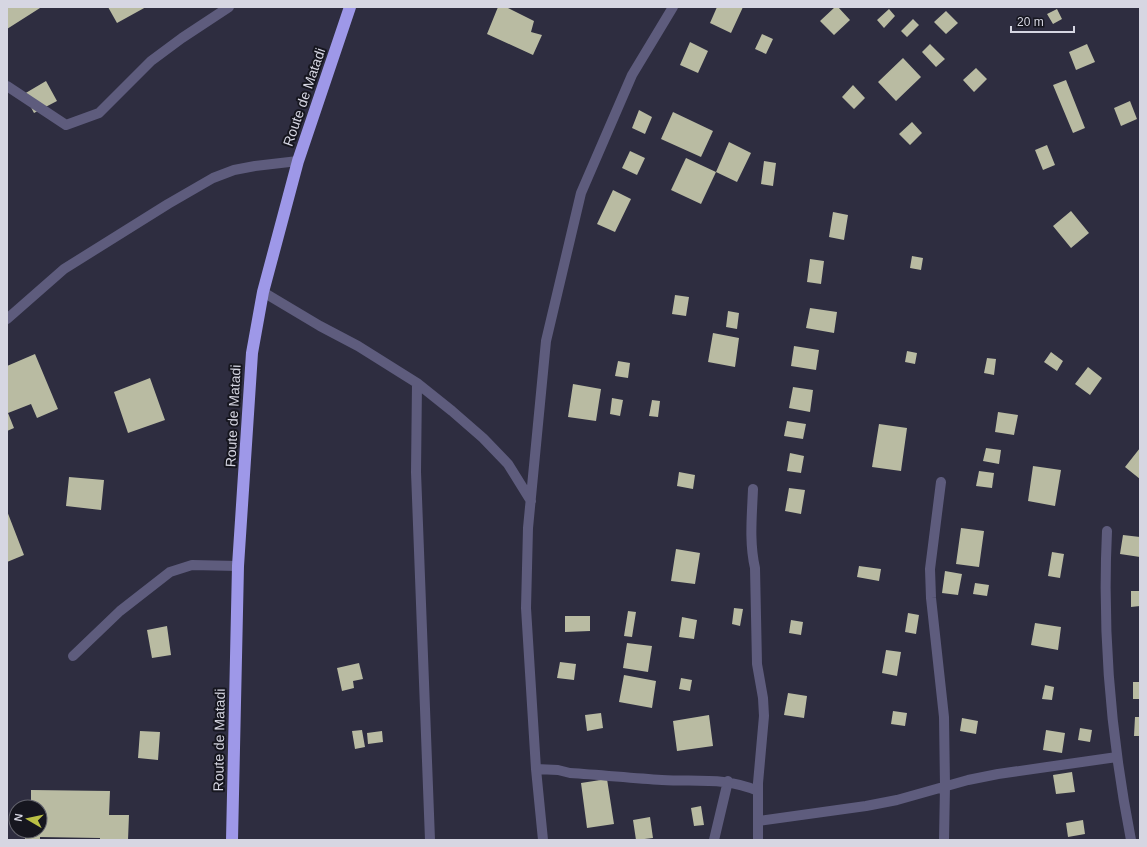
<svg xmlns="http://www.w3.org/2000/svg" width="1147" height="847" font-family="Helvetica,sans-serif">
<style>
.building{fill:#b9bba2}
.lines{fill:none;stroke-linecap:round;stroke-linejoin:round}
.lane{stroke:#5e5c7d;stroke-width:10}
.street{stroke:#5e5c7d;stroke-width:10}
.highway{stroke:#9e98e8;stroke-width:12}
.labels{text-anchor:middle;stroke-width:4;stroke-linejoin:round;paint-order:stroke}
.street-label{font-size:14px;fill:#d6d6e2;stroke:#16161f}
</style>
<rect width="100%" height="100%" fill="#2e2d40"/>
<path class="building" d="M7,7H39L40,8L7,29Z
M108,7H146L117,23Z
M498,7H506L534,21L531,32L542,35L533,55L487,34Z
M717,7H743L731,33L710,23Z
M835,7H838L850,20L834,35L820,21Z
M889,9L895,16L884,28L877,20Z
M1057,9L1062,19L1053,24L1047,14Z
M946,11L958,23L946,34L934,22Z
M913,19L919,25L907,37L901,31Z
M762,34L773,39L766,54L755,49Z
M690,42L708,51L698,73L680,65Z
M930,44L945,59L936,67L922,52Z
M1087,44L1095,62L1076,70L1069,52Z
M903,58L921,77L896,101L878,82Z
M976,68L987,79L974,92L963,80Z
M1066,80L1085,128L1073,133L1053,85Z
M46,81L57,101L34,113L24,94Z
M853,85L865,98L854,109L842,97Z
M1130,101L1137,119L1121,126L1114,108Z
M639,110L652,117L645,134L632,128Z
M673,112L713,131L701,157L661,139Z
M912,122L922,133L910,145L899,134Z
M729,142L751,153L737,182L716,172Z
M1047,145L1055,165L1043,170L1035,150Z
M630,151L645,158L637,175L622,168Z
M686,158L716,172L701,204L671,190Z
M764,161L776,163L773,186L761,184Z
M613,190L631,199L615,232L597,224Z
M1071,211L1089,233L1071,248L1053,226Z
M833,212L848,215L844,240L829,237Z
M912,256L923,258L921,270L910,268Z
M810,259L824,261L821,284L807,282Z
M675,295L689,297L686,316L672,314Z
M810,308L837,312L834,333L806,328Z
M728,311L739,313L737,329L726,327Z
M713,333L739,338L735,367L708,362Z
M794,346L819,350L816,370L791,366Z
M907,351L917,353L915,364L905,362Z
M1051,352L1063,361L1057,371L1044,362Z
M35,354L58,409L37,418L31,404L8,413L14,428L7,431V366Z
M987,358L996,359L994,375L984,373Z
M618,361L630,363L628,378L615,376Z
M1088,367L1102,378L1090,395L1075,384Z
M150,378L165,420L128,433L114,392Z
M573,384L601,389L596,421L568,417Z
M793,387L813,390L810,412L789,408Z
M612,398L623,400L620,416L610,414Z
M652,400L660,401L658,417L649,416Z
M998,412L1018,415L1014,435L995,432Z
M787,421L806,424L803,439L784,436Z
M879,424L907,428L901,471L872,467Z
M986,448L1001,450L999,464L983,461Z
M1140,448V479L1125,467Z
M790,453L804,456L801,473L787,471Z
M1033,466L1061,470L1055,506L1028,501Z
M979,471L994,473L992,488L976,486Z
M679,472L695,475L693,489L677,486Z
M69,477L104,480L101,510L66,506Z
M789,488L805,490L801,514L785,511Z
M7,511L24,555L7,562Z
M961,528L984,531L979,567L956,564Z
M1123,535L1140,537V557L1120,554Z
M676,549L700,553L695,584L671,581Z
M1052,552L1064,554L1060,578L1048,576Z
M859,566L881,569L879,581L857,577Z
M945,571L962,574L958,595L942,593Z
M975,583L989,585L987,596L973,594Z
M1131,591H1140V606L1131,607Z
M734,608L743,609L740,626L732,624Z
M628,611L636,612L632,637L624,636Z
M908,613L919,615L916,634L905,632Z
M565,616H590V631L565,632Z
M682,617L697,620L694,639L679,637Z
M791,620L803,622L801,635L789,633Z
M1035,623L1061,627L1058,650L1031,645Z
M167,626L171,655L152,658L147,630Z
M627,643L652,646L648,672L623,668Z
M886,650L901,652L897,676L882,673Z
M560,662L576,664L574,680L557,678Z
M359,663L363,679L353,681L354,688L342,691L337,668Z
M624,675L656,681L652,708L619,702Z
M681,678L692,680L690,691L679,689Z
M1133,682H1140V699H1133Z
M1045,685L1054,687L1052,700L1042,699Z
M788,693L807,696L804,718L784,715Z
M893,711L907,713L905,726L891,724Z
M601,713L603,728L587,731L585,715Z
M709,715L713,746L677,751L673,721Z
M1135,717H1140V736H1134Z
M962,718L978,721L976,734L960,731Z
M1080,728L1092,730L1090,742L1078,740Z
M362,730L365,747L355,749L352,731Z
M1046,730L1065,733L1062,753L1043,750Z
M140,731L160,732L158,760L138,758Z
M382,731L383,742L368,744L367,733Z
M1072,772L1075,792L1056,794L1053,775Z
M607,779L614,824L587,828L581,783Z
M31,790L110,791L109,815H129L128,840H100V838L40,837V840H25V831H40V807H31Z
M701,806L704,825L694,826L691,808Z
M650,817L653,838L636,840L633,820Z
M1083,820L1085,834L1068,837L1066,823Z"/>
<g class="lines">
<path class="lane" d="M7,86L66,125L99,113L151,61L182,38L229,7
M7,319L64,269L168,204L213,178L234,170L255,166L298,161"/>
<path class="street" d="M263,292L320,326L358,346L417,383L452,411L483,438L508,464L531,501
M417,383L416,472L430,840
M941,482L930,569L931,598L944,717L945,786L944,840
M753,489C752,515 749,542 755,568L757,664L763,698L764,716L758,783V840
M1107,531C1102,634 1111,738 1131,840
M73,656L120,611L170,572L192,565L238,566
M536,769L558,770L570,773C601,775 631,778 662,780C696,782 726,777 758,791
M758,821L866,806L897,800L968,780L998,774L1117,757
M543,840L536,769L526,608L528,528L546,341L581,193L632,75L673,7
M714,840L728,781"/>
<path class="highway" d="M232,840L238,566L252,353L263,292L298,161L350,7"/>
</g>
<g class="labels">
<g class="street-label">
<text transform="translate(304 97) rotate(-71)" y="5">Route de Matadi</text>
<text transform="translate(233 416) rotate(-87)" y="5">Route de Matadi</text>
<text transform="translate(219 740) rotate(-89)" y="5">Route de Matadi</text>
</g>
</g>
<rect width="1147" height="847" fill="none" stroke="#d6d6e2" stroke-width="16"/>
<g transform="translate(28 819) rotate(279)"><circle r="19" fill="#16161f" stroke="#63636d"/>
<path d="M0-3L7 15L0 10L-7 15Z" fill="#bbc045"/>
<text y="-6" font-size="11" font-weight="bold" text-anchor="middle" fill="#d6d6e2">N</text>
</g>
<path d="M1011 26v6h63v-6" fill="none" stroke="#d6d6e2" stroke-width="2"/>
<text x="1017" y="26" font-size="12" fill="#d6d6e2" stroke="#16161f" stroke-width="3" paint-order="stroke">20 m</text>
</svg>
